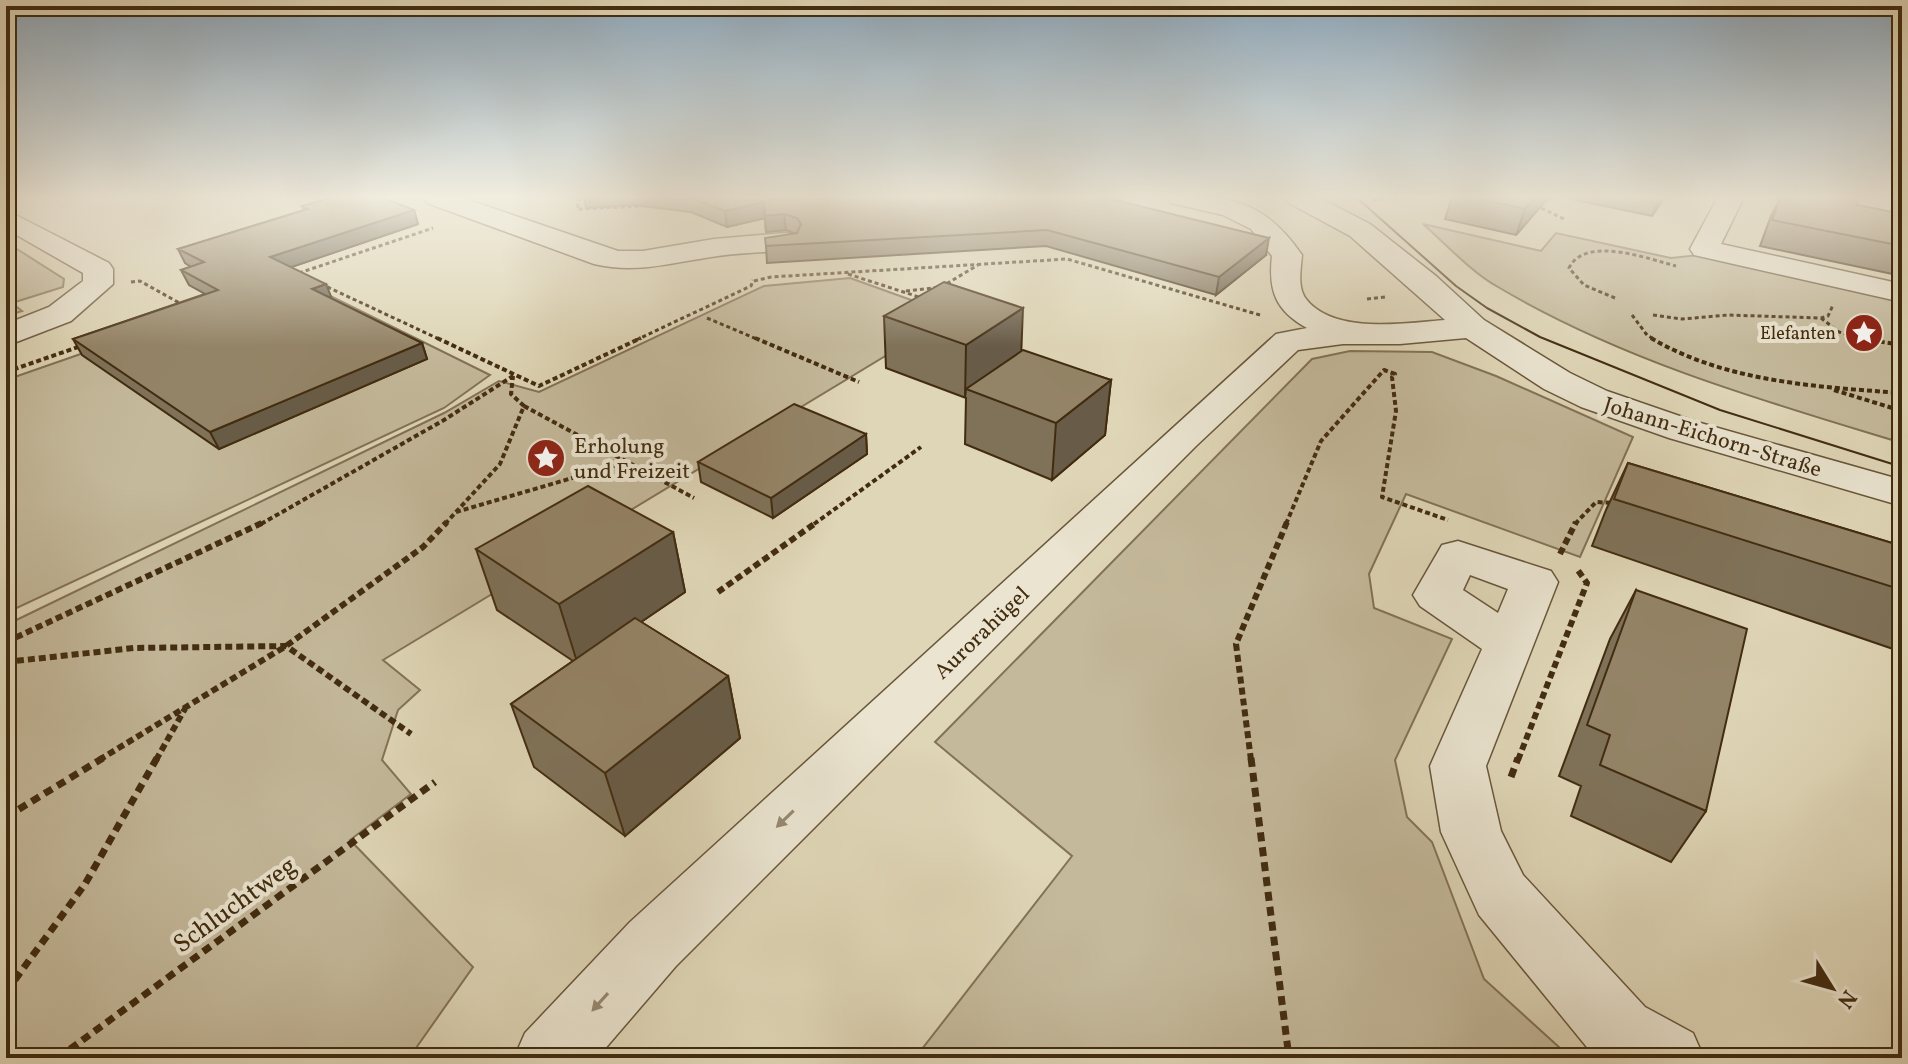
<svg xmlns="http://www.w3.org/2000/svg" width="1908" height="1064" font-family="Vollkorn,serif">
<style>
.green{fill:#c4b99b;stroke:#837256;stroke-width:2}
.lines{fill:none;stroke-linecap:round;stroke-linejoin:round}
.minor-casing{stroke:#69563a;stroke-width:3}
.path-far3{stroke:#422c10;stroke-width:3;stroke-dasharray:4 3;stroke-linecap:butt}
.path-far2{stroke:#422c10;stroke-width:4;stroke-dasharray:5 3;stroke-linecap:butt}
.path-far1{stroke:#422c10;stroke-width:6;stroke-dasharray:7 4;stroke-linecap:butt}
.path{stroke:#422c10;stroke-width:7;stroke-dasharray:9 6;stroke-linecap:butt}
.minor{fill:#eae4d0;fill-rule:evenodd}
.tram{stroke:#422c10;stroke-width:2}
.wall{fill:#7f7259;stroke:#422c10;stroke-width:2}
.shaded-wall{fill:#685c48;stroke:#422c10;stroke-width:2}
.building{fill:#948467;stroke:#422c10;stroke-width:2}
.oneway{fill:#968870}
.labels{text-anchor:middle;stroke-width:8;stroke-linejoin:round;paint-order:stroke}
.far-poi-label{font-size:18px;fill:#422c10;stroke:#eae4d0;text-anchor:end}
.street-label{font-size:22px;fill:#422c10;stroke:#eae4d0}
.poi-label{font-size:22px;fill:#422c10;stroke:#eae4d0;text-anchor:start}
.near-street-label{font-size:26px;fill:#422c10;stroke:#eae4d0}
</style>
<rect width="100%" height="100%" fill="#dfd6b7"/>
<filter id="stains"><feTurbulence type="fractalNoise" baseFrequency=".0025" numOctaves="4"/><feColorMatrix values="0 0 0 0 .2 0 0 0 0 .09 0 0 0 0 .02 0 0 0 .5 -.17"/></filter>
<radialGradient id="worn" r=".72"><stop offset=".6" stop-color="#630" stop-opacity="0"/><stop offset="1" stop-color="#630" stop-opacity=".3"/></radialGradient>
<path class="green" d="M1423,224L1541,251L1556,233L1671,258L1699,255L1902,301V443C1764,401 1623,361 1498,287C1471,272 1447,245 1423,224Z
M6,242L64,279L63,287L12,303L22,311L6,316Z
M850,278L953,315L383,660L420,690L398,710L382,760L411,794L350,840L473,967L409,1058H6V625L444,413L499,381L539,392L764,286Z
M296,279L490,375L444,408L6,613V380Z
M1350,351L1432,352L1496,376L1633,437L1580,557L1406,494L1369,574L1374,608L1452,639L1395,760L1407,817L1432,842L1484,979L1571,1058H915L1072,856L935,742L1312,359Z"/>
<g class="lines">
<defs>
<path id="minor" d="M423,197H460L618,251H643L714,239L786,233L796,236L800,242L796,248L786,251C761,252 736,253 711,257C671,263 635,274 594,264L427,203Z
M1167,197C1230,195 1264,200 1302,255C1301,268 1297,287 1306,299C1334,335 1406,323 1445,320L1350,236L1289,203L1285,197H1318L1370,224L1436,276L1484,320L1570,373L1607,391L1697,422L1902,480V506L1669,438L1581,407L1544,389L1466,338L1400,344H1343L1298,350L1196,446L676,966L597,1058H514L525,1033L630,922L1276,334L1307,328C1276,311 1268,291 1272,256L1251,229L1223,215L1171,203Z
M1718,197H1744L1721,244L1902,284V302L1694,255L1690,249Z
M6,210L109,263L113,269V284L71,321L6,346V324L49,307L83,281V273L6,229Z
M1458,541L1551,571L1558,582L1486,766L1501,831L1523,875L1645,1007L1693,1033L1704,1058L1595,1057L1479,915L1441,832L1430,766L1482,649L1420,606L1413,595L1442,545ZM1470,575L1508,589L1498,613L1463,590Z"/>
</defs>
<use href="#minor" class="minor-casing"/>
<path class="path-far3" d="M580,197L577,209L643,206
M1373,200L1411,197
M1535,205L1566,220
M299,273L433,228
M848,274L922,298
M754,281L771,277L1067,259L1260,315
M131,282L140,281L183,305
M321,284L441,340
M906,291L941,287L978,265
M1615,298L1584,285L1569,268C1585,235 1649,259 1676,266
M1367,299L1386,297
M1632,315L1647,335L1655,340
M1653,315L1682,319L1728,315L1821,318L1828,316L1833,305
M707,318L759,340
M1821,318L1839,332L1864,340
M636,340L751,286L753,280"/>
<path class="path-far2" d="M437,338L539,386L641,338
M755,338L859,382
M1651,338C1725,382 1818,387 1902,393
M1856,338L1902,345
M6,372L81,346
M1834,390L1902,411
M524,406L694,498
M456,512L627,462
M261,524L444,420L513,376
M445,524L500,464L524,406L511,394L513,376
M814,524L921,447
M1286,524L1321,441L1384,370L1395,374L1392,377L1396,411L1382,497L1448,520
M1575,524L1596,502L1613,503"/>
<path class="path-far1" d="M1560,554L1576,522
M718,592L817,522
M6,642L264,522
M6,662L134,648L286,646L411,734
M99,760L286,646L423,547L447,522
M156,760L186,707
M1251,760L1236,644L1287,522
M1518,760L1587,583L1577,569"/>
<path class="path" d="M1251,758L1289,1058
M1511,777L1518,758
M6,817L103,758
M6,992L85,884L157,758
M58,1058L435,782"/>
<use href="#minor" class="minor"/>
<path class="tram" d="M1356,197L1456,286L1487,308L1540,337L1720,410L1902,467"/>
</g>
<path class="wall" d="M584,197H1103L1266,255L1216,295L1046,246L767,263L766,246L796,234L786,230L766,232L765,218L727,227L691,212L634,205L586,208Z
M1452,197H1549L1516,235L1445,219Z
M1561,197H1665L1652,216Z
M1781,197L1857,205L1902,214V276L1760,246L1771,216Z
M302,206L414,210L418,224L291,267L332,299L422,343L427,359L219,449L82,355L73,339L205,294L189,285L181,270L191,267L185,263L178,249L304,210Z
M884,316L1021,351L1111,380L1105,435L1052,480L965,444L966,398L886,368Z
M866,434L867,454L773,518L701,482L698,462Z
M1628,463L1902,546V652L1592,546L1606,510Z
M673,532L685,592L641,622L728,676L740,738L625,836L534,767L511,704L573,661L497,610L476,549Z
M1636,590L1706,811L1671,862L1571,816L1581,786L1559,776L1610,639Z"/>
<path class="shaded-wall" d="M1536,197H1549L1516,235L1525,209Z
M1660,197H1665L1652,216Z
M764,202L784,214L786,230L766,232L765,218L727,227L725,211Z
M414,210L418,224L277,272L270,257Z
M1269,238L1266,255L1216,295L1219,277Z
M326,284L332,299L312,289Z
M1023,308L1021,359L966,389L965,398L966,345Z
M422,343L427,359L219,449L210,432Z
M1111,380L1105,435L1052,480L1056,423Z
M866,434L867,454L773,518L771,498Z
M673,532L685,592L578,665L559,604Z
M728,676L740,738L625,836L605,773Z"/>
<path class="building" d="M334,197H381L414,210L270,257L326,284L312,289L422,343L210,432L73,339L218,290L181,270L204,262L178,249L308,209L302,206Z
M688,197H1103L1269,238L1219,277L1047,230L766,246L765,238L797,233L801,224L797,218L784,214L765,216L764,202L725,211Z
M1469,197H1536L1525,209Z
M1781,197H1859L1857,205L1902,214V246L1772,220Z
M944,282L1023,308L966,345L884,316Z
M1023,350L1111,380L1056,423L966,389Z
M794,404L866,434L771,498L698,462Z
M1628,463L1902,546V590L1614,499Z
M588,486L673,532L559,604L476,549Z
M1636,590L1747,629L1706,811L1600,765L1610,735L1587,725Z
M635,618L728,676L605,773L511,704Z"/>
<defs><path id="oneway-solid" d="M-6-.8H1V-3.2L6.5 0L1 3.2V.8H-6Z" transform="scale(2)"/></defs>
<g class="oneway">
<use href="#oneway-solid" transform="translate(785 819) rotate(136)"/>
<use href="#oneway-solid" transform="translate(600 1002) rotate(132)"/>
</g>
<linearGradient id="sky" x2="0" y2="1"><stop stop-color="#8faabe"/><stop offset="0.57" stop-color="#f1eddf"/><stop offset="1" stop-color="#f1eddf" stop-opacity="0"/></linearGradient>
<rect width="1908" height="346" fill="url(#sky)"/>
<defs>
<symbol id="sight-disc" viewBox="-11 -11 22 22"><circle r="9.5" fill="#8f2418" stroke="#eae4d0"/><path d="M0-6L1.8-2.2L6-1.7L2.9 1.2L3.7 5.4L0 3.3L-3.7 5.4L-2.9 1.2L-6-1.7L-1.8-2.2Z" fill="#fff"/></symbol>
</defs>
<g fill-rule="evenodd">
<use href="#sight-disc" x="1842" y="311" width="44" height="44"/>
<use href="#sight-disc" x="524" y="436" width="44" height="44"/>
</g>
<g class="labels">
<g class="far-poi-label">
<text x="1836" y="339">Elefanten</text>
</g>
<g class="street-label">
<text transform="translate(1713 436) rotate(17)" y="8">Johann-Eichorn-Straße</text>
<text transform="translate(981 632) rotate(-44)" y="8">Aurorahügel</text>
</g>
<g class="poi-label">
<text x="574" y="453">Erholung<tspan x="574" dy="25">und Freizeit</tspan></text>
</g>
<g class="near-street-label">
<text transform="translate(234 904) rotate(-36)" y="9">Schluchtweg</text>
</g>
</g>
<rect width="1908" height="1064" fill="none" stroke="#dfd6b7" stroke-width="32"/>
<rect x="8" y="8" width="1892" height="1048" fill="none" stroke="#422c10" stroke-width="4"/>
<rect x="16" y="16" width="1876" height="1032" fill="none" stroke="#422c10" stroke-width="2"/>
<g transform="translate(1832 988) rotate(127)" stroke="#eae4d0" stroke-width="6" paint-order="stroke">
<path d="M0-6L14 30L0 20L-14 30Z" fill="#422c10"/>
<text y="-12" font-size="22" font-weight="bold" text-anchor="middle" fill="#422c10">N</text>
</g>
<rect width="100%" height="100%" filter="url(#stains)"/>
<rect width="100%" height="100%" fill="url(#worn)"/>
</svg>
